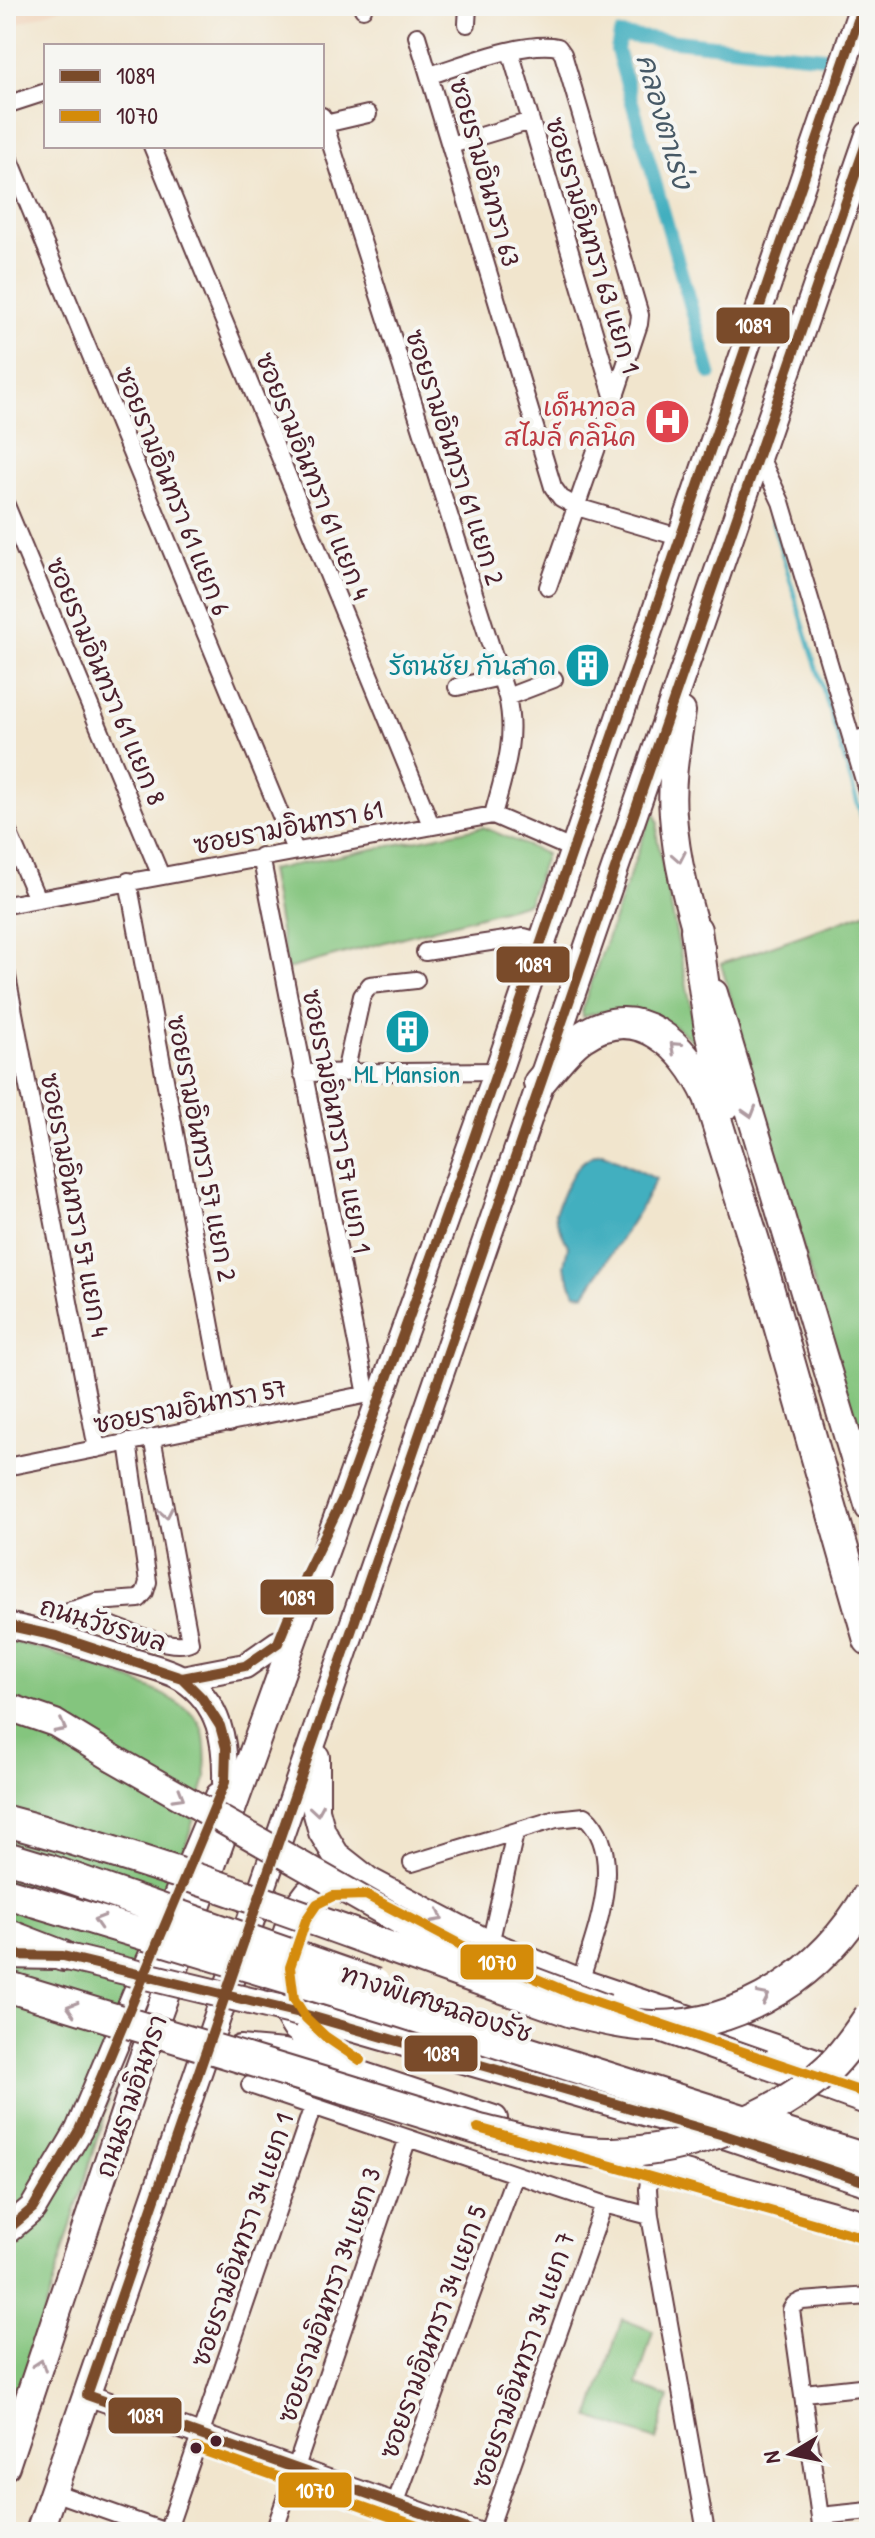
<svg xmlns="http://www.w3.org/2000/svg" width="875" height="2538" font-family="'Patrick Hand','Playpen Sans Thai',sans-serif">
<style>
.built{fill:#f1d5bd}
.green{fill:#84c57e;stroke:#677254;stroke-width:2}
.water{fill:#42afbf;stroke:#466775;stroke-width:2}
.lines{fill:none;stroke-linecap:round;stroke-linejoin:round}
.stream{stroke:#42afbf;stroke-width:4}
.canal{stroke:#42afbf;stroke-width:14}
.minor-casing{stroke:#633d43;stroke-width:20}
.tertiary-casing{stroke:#633d43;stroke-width:24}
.secondary-casing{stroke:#633d43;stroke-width:28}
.primary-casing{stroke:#633d43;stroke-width:30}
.motorway-casing{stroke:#633d43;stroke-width:34}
.minor{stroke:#fff;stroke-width:16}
.tertiary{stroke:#fff;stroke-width:20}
.secondary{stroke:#fff;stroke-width:24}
.primary{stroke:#fff;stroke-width:26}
.motorway{stroke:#fff;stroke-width:30}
.primary-bridge-casing{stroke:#633d43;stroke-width:30;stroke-linecap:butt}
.motorway-bridge-casing{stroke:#633d43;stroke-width:34;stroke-linecap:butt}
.primary-bridge{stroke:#fff;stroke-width:26}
.motorway-bridge{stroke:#fff;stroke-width:30}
.bus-1-casing{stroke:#f6f6f2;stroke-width:16}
.bus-2-casing{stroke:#f6f6f2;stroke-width:16}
.bus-1{stroke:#7a4b2a;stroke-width:10}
.bus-2{stroke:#d48b09;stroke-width:10}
.oneway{stroke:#ae9aa0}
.bus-dot{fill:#4a1f2b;stroke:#f6f6f2;stroke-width:3}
.labels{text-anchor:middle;stroke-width:8;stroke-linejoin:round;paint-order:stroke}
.street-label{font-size:26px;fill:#4a1f2b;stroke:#f6f6f2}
.health-label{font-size:26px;fill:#be3a42;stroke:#f6f6f2;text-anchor:end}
.culture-label{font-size:26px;fill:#0d838f;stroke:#f6f6f2;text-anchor:end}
.water-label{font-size:28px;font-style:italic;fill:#475966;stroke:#f6f6f2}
.line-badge{stroke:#f6f6f2;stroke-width:3}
.badge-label{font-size:22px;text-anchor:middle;font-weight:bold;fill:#fff}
</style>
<rect width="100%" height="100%" fill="#f6f6f2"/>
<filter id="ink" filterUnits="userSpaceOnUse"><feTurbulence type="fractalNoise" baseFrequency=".0125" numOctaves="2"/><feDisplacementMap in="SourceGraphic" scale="16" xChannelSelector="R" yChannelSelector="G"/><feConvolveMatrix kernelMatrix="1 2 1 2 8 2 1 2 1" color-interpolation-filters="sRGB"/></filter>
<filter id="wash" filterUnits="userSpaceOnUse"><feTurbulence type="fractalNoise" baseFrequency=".006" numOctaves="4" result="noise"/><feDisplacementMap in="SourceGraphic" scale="32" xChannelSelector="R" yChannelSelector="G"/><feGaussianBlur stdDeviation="1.8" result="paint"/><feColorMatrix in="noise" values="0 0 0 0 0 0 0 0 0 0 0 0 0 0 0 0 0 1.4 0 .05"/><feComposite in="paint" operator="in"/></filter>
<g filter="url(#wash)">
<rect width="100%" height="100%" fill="#f1e5cd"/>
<path class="built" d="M6,6H67L6,28Z"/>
<path class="green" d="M653,810L658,822L657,837L699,1047C662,1011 633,1001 583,1017L582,1009Z
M483,827L546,854L528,903L287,969L269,870Z
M867,912L869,1432L857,1435L721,964Z
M6,1642L24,1644C63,1657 188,1690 202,1728C207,1743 205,1763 206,1778L6,2440Z
M622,2319L653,2331L637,2385L669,2397L656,2440L590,2417Z"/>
<path class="water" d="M602,1153L656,1179L639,1211L585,1294L575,1293L564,1266L568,1246L556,1220L555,1212C565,1190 574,1157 602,1153Z"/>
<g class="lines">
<path class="stream" d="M763,491L869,841"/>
<path class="canal" d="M710,373L617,50L620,35L824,57"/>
</g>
</g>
<g filter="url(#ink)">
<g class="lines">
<defs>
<path id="minor" d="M363,9V6
M467,24L468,6
M417,36L553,487L561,498L577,507L682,538
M510,51L614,399L548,587
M430,75C463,65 525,40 558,47L563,54L640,315L639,324L614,399
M6,105L46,92
M322,116L507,697C517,739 504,774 493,815
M325,124L368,114
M451,145L531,121
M152,146L431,825
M6,150L295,850
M758,453L781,502L869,797
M6,505L161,876
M457,687L500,677
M507,697L554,679
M852,742L869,735
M6,827L37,899
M261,856L367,1395
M128,881L229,1423
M6,905L493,815L574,850
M425,952L524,937L542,942
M6,971L97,1449
M302,1073L498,1071
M345,1073L362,996L370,985L416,980
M6,1467L374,1393
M72,1610L96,1602L139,1599L145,1592L148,1582L128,1442
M56,1636L72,1610C96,1618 169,1653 190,1642L152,1437
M412,1863L556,1819L585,1816C628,1855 594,1936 580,1982
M487,1943L493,1931L515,1833
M250,2085L604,2204L650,2216
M651,2165L648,2189L650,2216L706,2532
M804,2393L869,2386
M53,2492L166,2532
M820,2516L869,2511
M167,2532L313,2106
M274,2532L408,2138
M385,2532L515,2175
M488,2532L604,2204
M822,2532L791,2310L794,2305L802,2301L869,2296"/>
<path id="tertiary" d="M87,2395L476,2532"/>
<path id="secondary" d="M6,1625C43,1632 77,1643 113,1655C131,1661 168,1669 183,1679C220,1703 226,1742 225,1782
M182,1678L245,1666L278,1643"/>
<path id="primary" d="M682,711C677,745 670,780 673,815C676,860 688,905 701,948
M714,993L869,1508
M6,1706L55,1723L111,1757
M316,1757V1810L322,1832L336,1855L369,1881L487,1943L580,1982L869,2080
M6,1955L55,1956
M300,2013L727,2136L869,2183
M240,2049L284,2053L352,2072L494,2119
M337,2062L295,2027L281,2004L276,1966L293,1913L308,1893L329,1882L349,1881
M763,2064L869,2102
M616,2155L869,2225
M6,2231L33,2208L79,2130L219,1796
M6,2466L138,2071L498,1071L863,6
M39,2532L869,135"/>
<path id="motorway" d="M696,930L710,1030L727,1103
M539,1083C553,1067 565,1049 582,1037C639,998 686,1048 709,1097L764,1273L869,1640
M6,1857L49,1870
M6,1893L36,1902
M6,1934L63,1956"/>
</defs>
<use href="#minor" class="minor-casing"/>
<use href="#tertiary" class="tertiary-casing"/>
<use href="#secondary" class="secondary-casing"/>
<use href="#primary" class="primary-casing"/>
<use href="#motorway" class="motorway-casing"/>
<use href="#minor" class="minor"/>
<use href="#tertiary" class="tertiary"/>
<use href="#secondary" class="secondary"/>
<use href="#primary" class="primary"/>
<use href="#motorway" class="motorway"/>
<defs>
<path id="primary-bridge" d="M111,1757L451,1950L606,2008
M63,1956L300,2013
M658,2027L763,2064"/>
<path id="motorway-bridge" d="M6,1821C199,1872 384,1948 572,2012C598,2018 625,2025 652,2026C744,2027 824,1972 869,1894
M49,1870L375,1984
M36,1902L391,2009L869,2160
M6,1986L480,2130C523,2140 568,2154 613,2153C687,2151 777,2118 831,2066C846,2051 857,2034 869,2017"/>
</defs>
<use href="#primary-bridge" class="primary-bridge-casing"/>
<use href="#motorway-bridge" class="motorway-bridge-casing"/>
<use href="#primary-bridge" class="primary-bridge"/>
<use href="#motorway-bridge" class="motorway-bridge"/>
<defs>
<path id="bus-1" d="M6,1625L56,1636L182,1678L245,1666L278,1643L306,1574L345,1494L469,1152L863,6
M6,1955L63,1956L300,2013L727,2136L869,2183
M6,2231L33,2208L79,2130L225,1782L226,1748L220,1726L202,1698L182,1678L150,1668
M476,2532L87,2395L869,135"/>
<path id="bus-2" d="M360,2060L326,2037L306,2018L294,1999L290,1967L306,1920L317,1904L333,1896L366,1895L480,1955L575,1995L865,2093
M478,2128L865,2238
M196,2448L434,2532"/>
</defs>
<use href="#bus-1" class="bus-1-casing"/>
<use href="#bus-2" class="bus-2-casing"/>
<use href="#bus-1" class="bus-1"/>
<use href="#bus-2" class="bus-2"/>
</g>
<defs><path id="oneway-chevron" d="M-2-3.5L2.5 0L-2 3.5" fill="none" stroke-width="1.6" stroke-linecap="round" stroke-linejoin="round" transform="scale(2)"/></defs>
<g class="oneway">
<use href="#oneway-chevron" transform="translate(679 857) rotate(79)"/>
<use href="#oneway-chevron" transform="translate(675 1047) rotate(-138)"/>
<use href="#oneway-chevron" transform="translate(750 1112) rotate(73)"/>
<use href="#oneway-chevron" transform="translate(166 1513) rotate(79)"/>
<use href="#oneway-chevron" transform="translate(61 1727) rotate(28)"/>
<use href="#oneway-chevron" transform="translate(179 1796) rotate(30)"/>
<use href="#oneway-chevron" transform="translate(317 1810) rotate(81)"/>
<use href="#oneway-chevron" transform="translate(438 1917) rotate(28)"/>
<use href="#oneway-chevron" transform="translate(99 1921) rotate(-163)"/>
<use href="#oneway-chevron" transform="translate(764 1997) rotate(-26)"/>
<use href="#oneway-chevron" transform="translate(72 2008) rotate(-163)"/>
<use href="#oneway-chevron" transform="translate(40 2365) rotate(-71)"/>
</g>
</g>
<defs>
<symbol id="hospital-disc" viewBox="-11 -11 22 22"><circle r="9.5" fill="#e0444e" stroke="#f6f6f2"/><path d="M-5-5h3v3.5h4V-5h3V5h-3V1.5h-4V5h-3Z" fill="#fff"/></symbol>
<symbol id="building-disc" viewBox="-11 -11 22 22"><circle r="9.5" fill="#0f9aa8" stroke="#f6f6f2"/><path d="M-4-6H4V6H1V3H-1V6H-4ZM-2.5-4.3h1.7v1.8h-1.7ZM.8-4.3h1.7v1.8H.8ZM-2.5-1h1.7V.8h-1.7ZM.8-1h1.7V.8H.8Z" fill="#fff"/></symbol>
</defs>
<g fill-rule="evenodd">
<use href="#hospital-disc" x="642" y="396" width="51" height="51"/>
<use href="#building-disc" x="562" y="640" width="51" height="51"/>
<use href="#building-disc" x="382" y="1006" width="51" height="51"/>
</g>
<g class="bus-dot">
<circle cx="216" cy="2441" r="7"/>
<circle cx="196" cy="2448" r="7"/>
</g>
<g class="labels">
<g class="street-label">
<text transform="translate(485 172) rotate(74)" y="9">ซอยรามอินทรา 63</text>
<text transform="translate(593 245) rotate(73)" y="9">ซอยรามอินทรา 63 แยก 1</text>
<text transform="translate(455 457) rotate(72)" y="9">ซอยรามอินทรา 61 แยก 2</text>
<text transform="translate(313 476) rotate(68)" y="9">ซอยรามอินทรา 61 แยก 4</text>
<text transform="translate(173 491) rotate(68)" y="9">ซอยรามอินทรา 61 แยก 6</text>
<text transform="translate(106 681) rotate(67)" y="9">ซอยรามอินทรา 61 แยก 8</text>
<text transform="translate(288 827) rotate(-11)" y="9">ซอยรามอินทรา 61</text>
<text transform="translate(337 1121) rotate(79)" y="9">ซอยรามอินทรา 57 แยก 1</text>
<text transform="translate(202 1148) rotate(79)" y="9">ซอยรามอินทรา 57 แยก 2</text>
<text transform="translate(75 1205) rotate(79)" y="9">ซอยรามอินทรา 57 แยก 4</text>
<text transform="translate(190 1406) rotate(-11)" y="9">ซอยรามอินทรา 57</text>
<text transform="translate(103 1624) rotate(17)" y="9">ถนนวัชรพล</text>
<text transform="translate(436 2003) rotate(18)" y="9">ทางพิเศษฉลองรัช</text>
<text transform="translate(131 2096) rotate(-71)" y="9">ถนนรามอินทรา</text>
<text transform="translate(242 2240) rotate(-71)" y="9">ซอยรามอินทรา 34 แยก 1</text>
<text transform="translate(329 2295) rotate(-71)" y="9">ซอยรามอินทรา 34 แยก 3</text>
<text transform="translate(433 2332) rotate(-70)" y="9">ซอยรามอินทรา 34 แยก 5</text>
<text transform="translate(523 2360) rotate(-71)" y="9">ซอยรามอินทรา 34 แยก 7</text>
</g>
<g class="health-label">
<text x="636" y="416">เด็นทอล<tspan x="636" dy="30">สไมล์ คลินิค</tspan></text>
</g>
<g class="culture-label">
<text x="556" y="675">รัตนชัย กันสาด</text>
<text x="407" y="1083" text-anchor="middle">ML Mansion</text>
</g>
<g class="water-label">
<text transform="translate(665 121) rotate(74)" y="10">คลองตาเร่ง</text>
</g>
</g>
<g class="line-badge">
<rect x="715" y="306" width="76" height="39" rx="8" fill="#7a4b2a"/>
<rect x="495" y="945" width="76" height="39" rx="8" fill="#7a4b2a"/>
<rect x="259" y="1578" width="76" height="38" rx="8" fill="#7a4b2a"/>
<rect x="459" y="1943" width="76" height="38" rx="8" fill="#d48b09"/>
<rect x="403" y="2034" width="76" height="39" rx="8" fill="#7a4b2a"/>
<rect x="107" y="2396" width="76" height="39" rx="8" fill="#7a4b2a"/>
<rect x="277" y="2471" width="76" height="38" rx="8" fill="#d48b09"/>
</g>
<g class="badge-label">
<text x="753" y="333">1089</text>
<text x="533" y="972">1089</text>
<text x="297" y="1605">1089</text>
<text x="497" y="1970">1070</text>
<text x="441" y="2061">1089</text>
<text x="145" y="2423">1089</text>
<text x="315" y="2498">1070</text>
</g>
<rect width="875" height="2538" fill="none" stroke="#f6f6f2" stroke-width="32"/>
<rect x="44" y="44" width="280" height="104" fill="#f6f6f2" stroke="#b1a0a2" stroke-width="2"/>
<rect x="60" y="70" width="40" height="12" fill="#7a4b2a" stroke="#b1a0a2" stroke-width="2"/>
<text x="116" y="84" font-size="24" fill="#4a1f2b">1089</text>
<rect x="60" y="110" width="40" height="12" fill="#d48b09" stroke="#b1a0a2" stroke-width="2"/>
<text x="116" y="124" font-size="24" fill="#4a1f2b">1070</text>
<g transform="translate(791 2454) rotate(260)" stroke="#f6f6f2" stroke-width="6" paint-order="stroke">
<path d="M0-6L14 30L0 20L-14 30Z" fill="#4a1f2b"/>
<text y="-12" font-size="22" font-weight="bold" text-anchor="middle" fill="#4a1f2b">N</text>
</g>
</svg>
